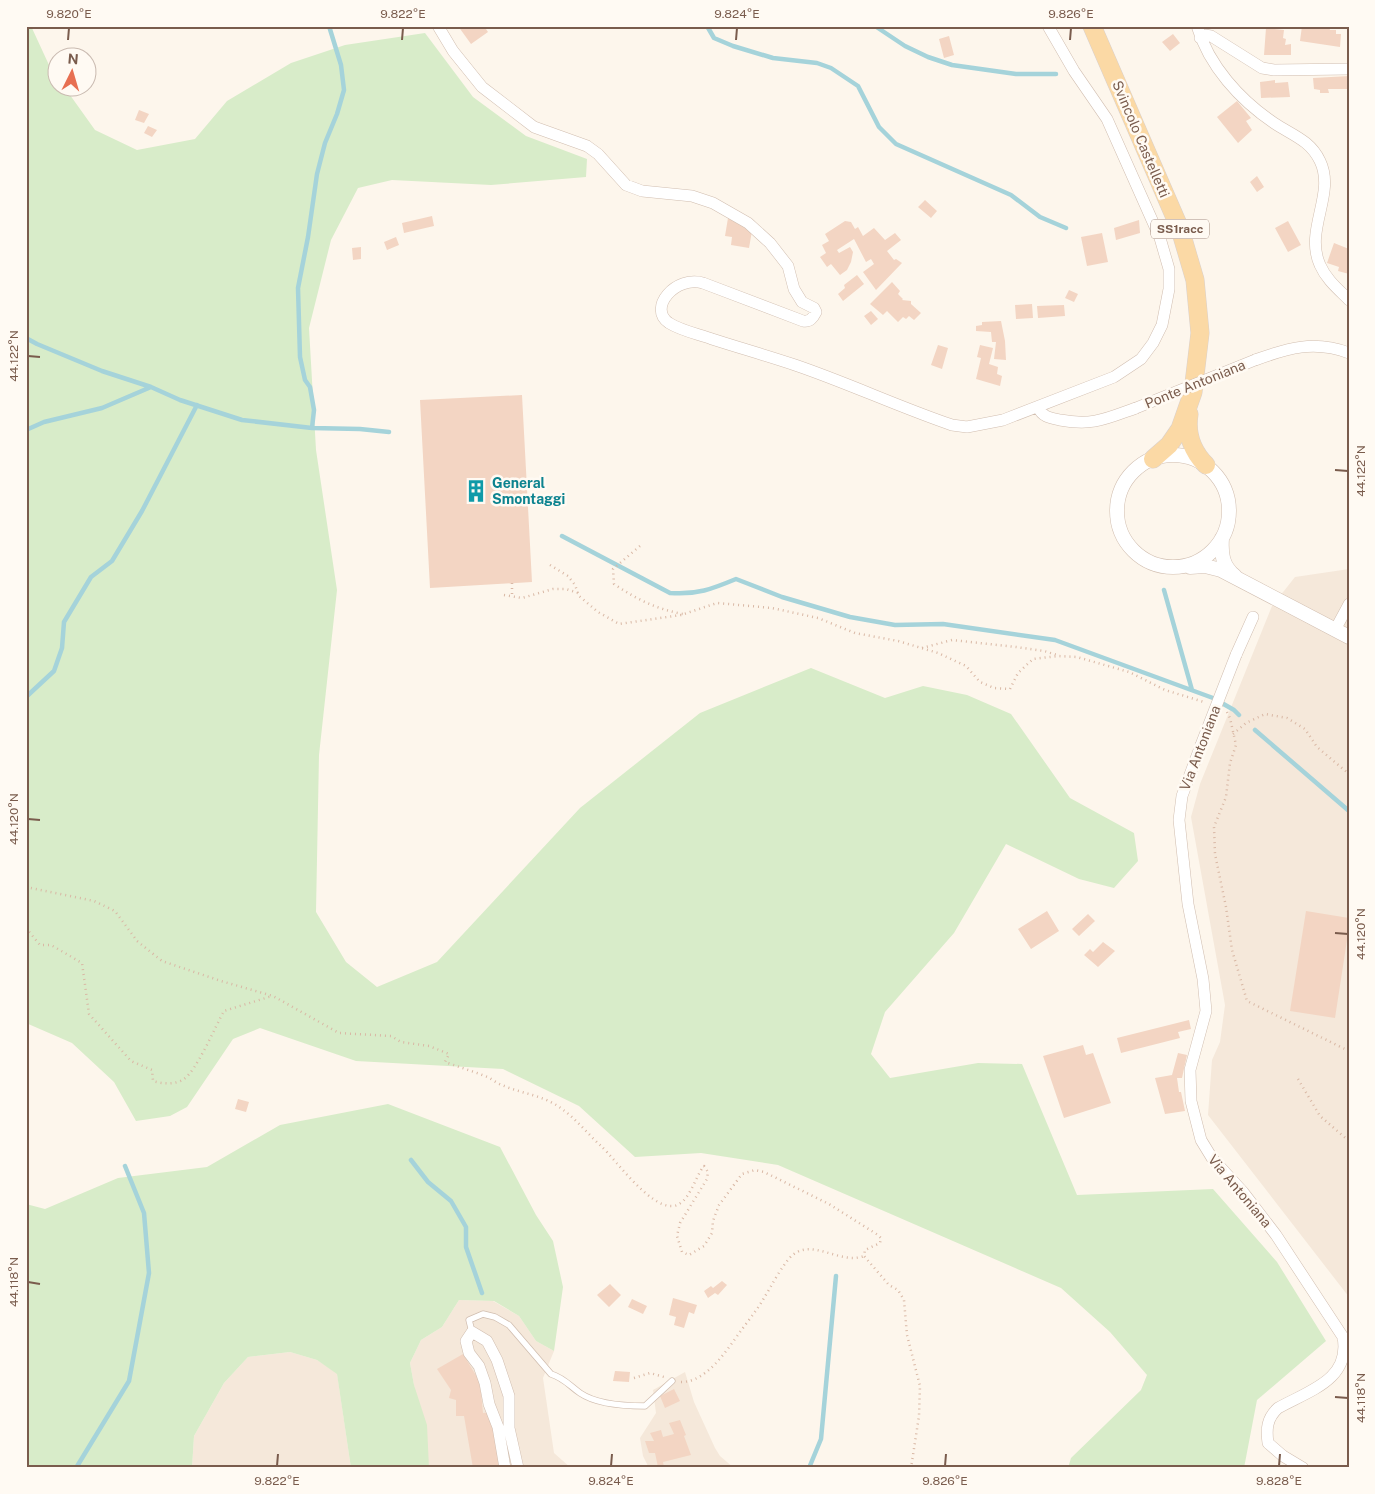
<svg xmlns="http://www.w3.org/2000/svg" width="1375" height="1494" font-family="'Public Sans',sans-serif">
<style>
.residential{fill:#f5e8da}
.green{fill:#d8ecc9}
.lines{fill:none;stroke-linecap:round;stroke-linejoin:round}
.stream{stroke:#a5d3da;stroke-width:4.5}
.building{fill:#f3d5c3}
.service-casing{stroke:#d1beb0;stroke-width:7}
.minor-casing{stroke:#d1beb0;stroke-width:12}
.tertiary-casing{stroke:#d1beb0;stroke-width:15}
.primary-casing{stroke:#dad1cd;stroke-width:19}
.path{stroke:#d9b8a5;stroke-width:2.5;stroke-dasharray:1 4;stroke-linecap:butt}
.service{stroke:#fff;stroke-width:5.5}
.minor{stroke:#fff;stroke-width:11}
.tertiary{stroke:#fff;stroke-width:14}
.primary{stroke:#fbd9a5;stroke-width:18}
.minor-bridge-casing{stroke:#d1beb0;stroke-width:12;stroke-linecap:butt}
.minor-bridge{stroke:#fff;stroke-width:11}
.ticks{fill:none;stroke:#7a5c4d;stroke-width:2}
.labels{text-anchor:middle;stroke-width:5;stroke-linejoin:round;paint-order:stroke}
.shield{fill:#fffaf3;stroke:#a28b7f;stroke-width:1}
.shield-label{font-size:12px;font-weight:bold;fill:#7a5c4d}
.street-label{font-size:14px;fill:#7a5c4d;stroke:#fffaf3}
.culture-label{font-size:14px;font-weight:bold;fill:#0d838f;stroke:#fffaf3;text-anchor:start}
.neatline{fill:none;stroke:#7a5c4d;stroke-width:2}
.ticks-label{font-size:12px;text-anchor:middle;fill:#7a5c4d}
</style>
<rect width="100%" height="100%" fill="#fdf6ec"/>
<path class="residential" d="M1349,569V1297L1208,1115L1212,1060L1220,1042L1225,1005L1191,817L1200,784L1272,606L1295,577Z
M459,1300L493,1301L519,1316L536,1341L554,1351L543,1378L554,1453L571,1468H429L410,1363L421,1340L442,1327Z
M290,1352L317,1360L337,1373L351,1468H192L194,1436L224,1383L248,1357Z
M685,1372L694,1402L715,1448L720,1456L734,1468H649L643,1456L640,1438L656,1413L653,1390Z"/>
<path class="green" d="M26,26H31L49,65L57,77L58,88H65L95,130L137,150L195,139L227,101L291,63L345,45L425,33L473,97L526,136L587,159L586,177L491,185L392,180L358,188L331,240L309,328L316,450L337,590L319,755L316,912L346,962L377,987L437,962L580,808L700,713L811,668L885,698L923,686L967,695L1011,714L1070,798L1134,833L1138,861L1114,888L1079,879L1006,844L954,933L885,1012L871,1054L890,1078L978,1063L1022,1064L1077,1195L1213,1189L1277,1262L1326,1341L1257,1400L1244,1468H1068L1071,1458L1141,1390L1147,1375L1110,1332L1061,1288L778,1165L701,1153L635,1157L579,1106L503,1069L356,1061L260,1028L233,1039L187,1107L170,1116L136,1121L114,1082L72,1043L26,1023Z
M388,1104L500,1147L536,1215L553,1241L563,1287L554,1351L536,1341L519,1316L494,1301L459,1300L442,1327L421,1340L410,1363L414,1385L427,1425L429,1468H351L337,1374L317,1360L290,1352L248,1357L224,1383L194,1436L192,1468H26V1204L45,1209L118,1178L207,1167L280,1125Z"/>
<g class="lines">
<path class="stream" d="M707,26L714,38L733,46L773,58L817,63L831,68L858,86L879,127L896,144L1011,195L1040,217L1066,228
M878,28L905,46L928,57L952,65L1016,74H1056
M26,338L37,344L102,371L151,387L180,400L242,420L312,428L360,429L389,432
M312,428L314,410L310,387L305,380L300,357L298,288L308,237L317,174L325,143L337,114L344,90L341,65L329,26
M26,430L44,422L102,408L151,387
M562,536L670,593C697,595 712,589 736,579L782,597L850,617L895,625L943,624L1055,640L1213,698L1234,710L1239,715
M1164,590L1192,690
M26,697L54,671L62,648L64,622L91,577L112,561L142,511L197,405
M1255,730L1349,811
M411,1160L428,1182L451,1201L466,1227V1247L482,1293
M76,1468L129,1381L149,1273L144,1213L125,1166
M809,1468L821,1439L836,1276"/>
</g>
<path class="building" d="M458,26H484L488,32L471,44Z
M1302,26H1329L1330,30H1336V34H1341L1340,47L1300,41Z
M1266,28L1284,30L1283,38L1286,39L1285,45L1291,44V55H1264Z
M1173,34L1180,43L1170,51L1162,42Z
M949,36L954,55L944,58L939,39Z
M1349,76V89H1328L1329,93H1320V90L1314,89L1313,78Z
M1275,80V83L1288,82L1290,97L1261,98L1260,82Z
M1237,101L1251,118L1246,121L1252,130L1238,143L1217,117Z
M139,110L149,114L144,123L135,120Z
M148,126L157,130L152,137L144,133Z
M1257,176L1264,187L1257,192L1250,182Z
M925,200L937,211L931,218L918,207Z
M432,216L434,226L404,233L402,223Z
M728,218L752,231L749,248L731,245L732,237L725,236Z
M1139,220L1140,233L1116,240L1114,228Z
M845,221L851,222L855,229L858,227L863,236L874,228L885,240L895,233L901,240L887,251L894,260L896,259L902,263L876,290L863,272L874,264L871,259L866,262L854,239L837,250L839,253L850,247L853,252L851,262L847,270L840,275L831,264L827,267L820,257L826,253L822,245L829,241L825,234Z
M1288,221L1301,245L1288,252L1275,228Z
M1102,233L1108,262L1087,266L1081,237Z
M396,237L399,245L387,250L384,242Z
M1334,243L1349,249V274L1338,271L1339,267L1327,263Z
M361,247V259L353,260L352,248Z
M857,275L864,284L843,301L838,294L845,288L844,285Z
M892,282L900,291L898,294L903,299L902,300L911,301V304L921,313L914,320L909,316L906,319L903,317L898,322L887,311L883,315L870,304Z
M1069,290L1078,294L1074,302L1065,298Z
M1032,304L1033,318L1016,319L1015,305Z
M1064,305L1065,316L1038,318L1037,306Z
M871,311L878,319L871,325L864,316Z
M1001,321L1005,341L1006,360L994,359L996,342H992L991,332L976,331V326L982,325V322Z
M938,345L948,348L942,369L931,365Z
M980,345L993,348L989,364L998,367L997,374L1002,376L1000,386L976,379L981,358L977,357Z
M522,395L532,582L430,588L420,400Z
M1047,911L1059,931L1031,949L1018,929Z
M1306,911L1349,918V927L1335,1018L1290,1011Z
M1088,914L1095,921L1079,936L1072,929Z
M1103,942L1115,951L1098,967L1084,955L1090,949L1093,952Z
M1189,1020L1191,1029L1178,1032L1180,1038L1121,1053L1117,1038Z
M1083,1045L1086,1055L1093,1053L1111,1103L1064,1118L1043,1056Z
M1178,1053L1187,1055L1182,1078H1177L1179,1092H1181L1185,1111L1165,1114L1155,1078L1172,1075Z
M238,1099L249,1102L246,1112L235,1109Z
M722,1281L727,1285L718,1295L715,1293L708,1298L704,1291L711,1286L713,1288Z
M610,1284L621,1295L609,1307L597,1295Z
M673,1298L697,1305L694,1314L689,1312L684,1328L674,1325L676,1317L669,1315Z
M632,1299L647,1306L643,1314L628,1307Z
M463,1354L480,1382L483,1413L492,1412L503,1468H473L464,1416H456V1400L449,1398L451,1390L437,1369Z
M615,1371L630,1372L629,1382L613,1381Z
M674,1389L680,1401L665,1408L660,1396Z
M680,1420L686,1435L684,1436L691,1455L663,1462L664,1467H658L655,1453H649L645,1441H654L650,1433L661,1430L663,1437L674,1434L669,1423Z"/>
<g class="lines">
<defs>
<path id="service" d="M472,1332L469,1320L483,1314L495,1317L509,1325L551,1374C564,1378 570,1386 580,1393C596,1404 627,1406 645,1406L672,1381"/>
<path id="minor" d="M438,26L453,51L482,87L534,127L587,146L598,154L626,185L642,191L692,196L713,203L748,223L770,243L788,266L794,289L802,302L814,308L816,312C813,318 810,322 803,321L703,283C676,275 647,308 669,323C682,331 698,334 712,339C740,348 768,356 795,365C848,383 899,407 952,425L967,427L1003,420L1114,377L1141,359L1153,343L1162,325L1169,289V269L1160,238L1107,119L1074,71L1048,26
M1197,26C1209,66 1240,100 1274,123C1292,135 1310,140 1320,161C1336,194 1304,230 1320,265C1326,279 1338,289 1349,300
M1200,38L1205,35L1211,36L1262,68L1274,70L1349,69
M1255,360C1288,348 1314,340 1349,353
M1038,407C1042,417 1050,418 1060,420C1093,426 1105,419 1136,408
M1335,630L1349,604
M1236,655L1253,617
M1201,745L1182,796L1179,820L1188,904L1203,979L1206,1011L1190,1070L1191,1101L1201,1140L1212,1158L1243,1192L1276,1235L1343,1337C1351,1380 1308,1391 1278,1408C1267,1418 1266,1429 1268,1443L1283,1456L1303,1468
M505,1468L498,1427L489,1404L485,1383L479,1366L469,1353L466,1341L472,1332L487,1341L497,1360L509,1396V1428L518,1468"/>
<path id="tertiary" d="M1117 511a56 56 0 1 1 112 0a56 56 0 1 1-112 0Z
M1222,538C1221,553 1222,566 1235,576
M1190,567L1205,566L1221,570L1349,637"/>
<path id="primary" d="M1092,26L1180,229L1195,280L1200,333L1193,392L1180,429L1169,445L1153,459
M1189,414C1186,433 1192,451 1206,465"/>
</defs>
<use href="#service" class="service-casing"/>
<use href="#minor" class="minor-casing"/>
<use href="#tertiary" class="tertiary-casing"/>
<use href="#primary" class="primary-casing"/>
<path class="path" d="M640,546L613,569L614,584C636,599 656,609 683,614
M550,565L568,576L575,585L579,596L598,612L619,624L681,615L717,603L772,608L818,618L855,633L898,641L938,653L966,666L980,682L994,688L1010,689L1018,673L1033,659L1058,656L1077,657L1129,672L1165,690L1204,702
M512,583V597
M504,595L522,598L553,589H566L578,593
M922,648L952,640L1016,647L1044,651L1057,655
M1227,712L1230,718L1236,745L1230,763L1226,797L1214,827L1215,854L1226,907L1232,950L1247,1001L1349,1051
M1233,734L1246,723L1265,714L1287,718L1305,729L1317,747L1349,774
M26,887L94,901L115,911L137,941L162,961L221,981L273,996L339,1033L391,1036L401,1042L429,1046L449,1054L445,1062C459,1067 472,1071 485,1076C491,1078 496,1083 502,1085C522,1094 544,1095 562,1109C576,1119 588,1134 601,1146C617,1161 649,1207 672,1206C689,1206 695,1176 704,1166L708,1172L707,1179L680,1223L677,1236L682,1252L689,1255L704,1246L712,1233L713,1221L719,1205L742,1174L755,1170L764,1172L829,1204L878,1235L881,1238L880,1243L865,1250L864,1256L889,1285L898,1290L904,1300L907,1335L920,1386L919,1416L911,1468
M26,928L40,945H51L82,963L89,1014L131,1061L152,1070L153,1081C163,1084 175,1085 184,1079C197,1070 215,1027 224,1011L272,996
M1298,1079L1320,1116L1349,1141
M634,1378L650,1373L664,1377
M681,1382C707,1382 726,1351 740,1332C748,1321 757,1310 764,1298C771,1287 784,1261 794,1254C814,1239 841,1265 864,1256"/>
<use href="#service" class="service"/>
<use href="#minor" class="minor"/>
<use href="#tertiary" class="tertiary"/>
<use href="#primary" class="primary"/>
<defs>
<path id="minor-bridge" d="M1136,408L1255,360
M1201,745L1236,655"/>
</defs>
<use href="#minor-bridge" class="minor-bridge-casing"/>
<use href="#minor-bridge" class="minor-bridge"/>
</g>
<path class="ticks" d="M68,40L69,28M402,40L403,28M736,40L737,28M1070,40L1071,28M28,356L40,357M1335,470L1348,471M28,819L40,820M1335,933L1348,934M28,1282L40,1284M1335,1397L1348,1398M277,1466L278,1454M611,1466L612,1454M945,1466L946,1454M1279,1466L1280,1454"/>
<defs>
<symbol id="building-bare" viewBox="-9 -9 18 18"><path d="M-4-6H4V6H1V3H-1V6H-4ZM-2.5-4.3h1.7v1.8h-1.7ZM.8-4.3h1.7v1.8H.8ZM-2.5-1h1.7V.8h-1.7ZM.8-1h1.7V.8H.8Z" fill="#0f9aa8" stroke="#fffaf3" stroke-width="2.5" paint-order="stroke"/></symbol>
</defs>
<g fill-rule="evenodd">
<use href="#building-bare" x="460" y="475" width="32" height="32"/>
</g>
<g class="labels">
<rect class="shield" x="1151" y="219.5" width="58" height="19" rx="4"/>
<g class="shield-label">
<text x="1180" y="233">SS1racc</text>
</g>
<g class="street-label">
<text transform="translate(1141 139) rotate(67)" y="5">Svincolo Castelletti</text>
<text transform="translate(1195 384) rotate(-22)" y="5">Ponte Antoniana</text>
<text transform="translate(1200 748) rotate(-69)" y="5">Via Antoniana</text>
<text transform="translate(1240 1191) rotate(50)" y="5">Via Antoniana</text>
</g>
<g class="culture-label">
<text x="492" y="488">General<tspan x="492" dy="16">Smontaggi</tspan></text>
</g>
</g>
<rect width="1375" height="1494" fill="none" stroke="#fffaf3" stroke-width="55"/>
<g transform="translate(72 72) rotate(5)"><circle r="24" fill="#fffaf3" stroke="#cabbb1"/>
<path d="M0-4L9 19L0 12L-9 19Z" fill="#e76f51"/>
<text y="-8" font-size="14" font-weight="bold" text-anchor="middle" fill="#7a5c4d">N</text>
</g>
<rect x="28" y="28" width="1320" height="1438" class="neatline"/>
<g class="ticks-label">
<text x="69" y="18">9.820°E</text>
<text x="403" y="18">9.822°E</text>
<text x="737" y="18">9.824°E</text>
<text x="1071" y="18">9.826°E</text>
<text transform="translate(14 356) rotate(-90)" y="4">44.122°N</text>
<text transform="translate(1361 471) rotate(-90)" y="4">44.122°N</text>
<text transform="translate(14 819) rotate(-90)" y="4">44.120°N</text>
<text transform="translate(1361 934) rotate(-90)" y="4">44.120°N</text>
<text transform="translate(14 1282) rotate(-90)" y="4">44.118°N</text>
<text transform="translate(1361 1398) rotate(-90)" y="4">44.118°N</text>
<text x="277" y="1485">9.822°E</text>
<text x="611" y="1485">9.824°E</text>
<text x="945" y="1485">9.826°E</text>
<text x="1279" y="1485">9.828°E</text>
</g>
</svg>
